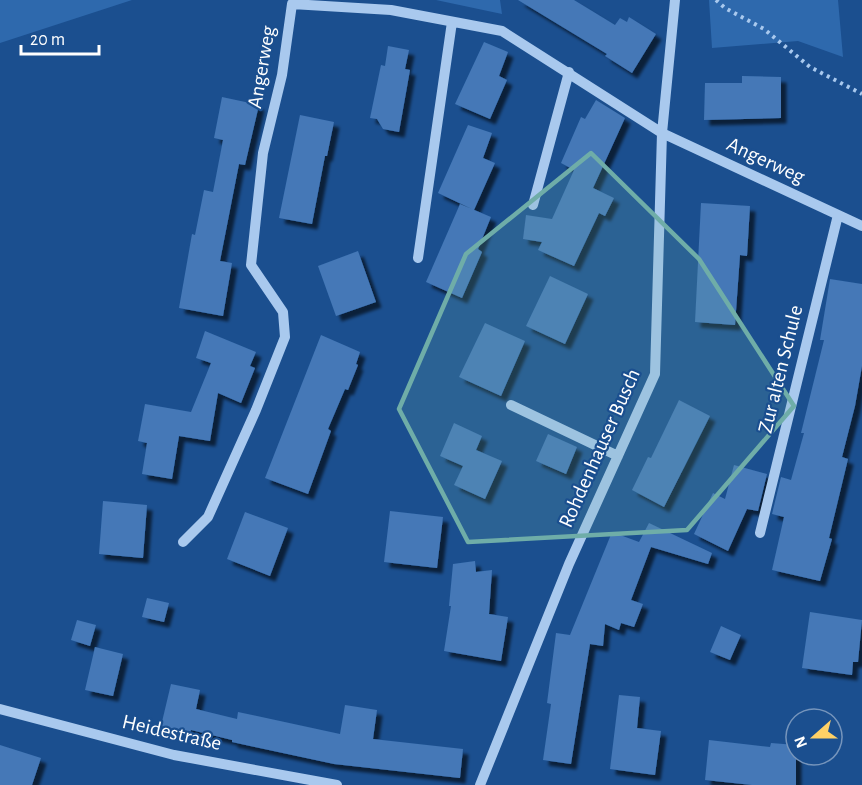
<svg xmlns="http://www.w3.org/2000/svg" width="862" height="785" font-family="'Alegreya Sans',sans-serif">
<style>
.green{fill:#2e69ad}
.building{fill:#4478b7;filter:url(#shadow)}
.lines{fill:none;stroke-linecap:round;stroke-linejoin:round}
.path{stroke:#a9c9ee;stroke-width:4;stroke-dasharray:3 4.5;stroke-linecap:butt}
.minor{stroke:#a9c9ee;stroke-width:10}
.marked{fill:#6fada8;fill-opacity:0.2;stroke:#6fada8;stroke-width:4.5;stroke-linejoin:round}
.labels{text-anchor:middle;stroke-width:4.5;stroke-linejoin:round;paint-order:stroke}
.street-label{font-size:21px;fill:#fff;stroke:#1b4f8f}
</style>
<defs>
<filter id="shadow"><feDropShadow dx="5.5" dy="5.5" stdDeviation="1.5" flood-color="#0009"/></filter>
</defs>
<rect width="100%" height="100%" fill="#1b4f8f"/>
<path class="green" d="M0,0H132L0,43Z
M436,0H500L502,14Z
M709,0H838L843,57L798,41L712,48Z"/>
<path class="building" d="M518,0H574L615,25L620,18L627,22L629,17L656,34L632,73L605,56L607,54Z
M484,42L508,52L499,76L507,80L490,119L455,104Z
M388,46L409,50L405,69L410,70L399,132L383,129L377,119L370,118L381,65L385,66Z
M742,76L781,77V118L704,120L705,83H742Z
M222,97L259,105L245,165L239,164L220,261L232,263L223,316L179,308L192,234L195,235L204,190L213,192L223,140L214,138Z
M596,100L625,118L593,188L614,198L605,216L599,213L574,266L538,250L542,242L523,239L526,215L552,219L574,170L561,163L581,117L585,119Z
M300,115L334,122L327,156H325L312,224L279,218Z
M468,125L492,133L483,158L495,163L474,210L438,193Z
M701,203L750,206L747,256L740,255L735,325L695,322Z
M460,204L491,217L478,249L482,252L462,298L426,282Z
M358,251L376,302L336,316L318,266Z
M550,276L588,294L565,344L526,326Z
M830,279L862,284V366L855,406L842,457L848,459L829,538L832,539L820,581L772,570L784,517L772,514L781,477L791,480L804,433H801L824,340H820Z
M485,323L525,341L501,396L459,377Z
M205,331L256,352L250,366L255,368L241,403L218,393L210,441L179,436L172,479L142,474L147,443L138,441L145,404L191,412L211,363L196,358Z
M321,335L360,352L356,364L358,365L348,390L345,389L328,429L331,431L308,494L265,478Z
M679,400L710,416L664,507L632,490L648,457L651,458Z
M454,423L482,436L476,450L502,461L485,499L454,485L463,466L440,456Z
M548,434L577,447L566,474L536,461Z
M734,465L767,474L758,511L747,509L728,551L694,534L713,493L725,499Z
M103,501L147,505L143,558L99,554Z
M390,511L443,517L437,568L384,562Z
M245,512L288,528L270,576L227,559Z
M649,523L712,553L708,564L651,547L631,600L643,604L634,627L621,623L619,630L605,624L603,646L590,644L571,764L543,760L551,704L547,703L556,633L570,635L612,532L639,542Z
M475,561L476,572L492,570L489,614L508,617L501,661L444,651L451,606H449L453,564Z
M147,598L169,603L164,622L142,617Z
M810,612L862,620L858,662H853L852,675L802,668Z
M77,620L96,625L90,646L71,640Z
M721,626L741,635L730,660L710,652Z
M95,647L123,654L113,696L85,690Z
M171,684L200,690L196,709L237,719L238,712L340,734L345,705L377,710L373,739L463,749L460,778L334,764L232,742V740L191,730L190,733L161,726Z
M619,695L640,697L637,728L661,731L655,775L610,769Z
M709,740L770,747L771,743L796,745V785H752L705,780Z
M0,745L41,758L32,785H0Z"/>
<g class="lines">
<path class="path" d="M716,0L725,8L764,29L810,67L862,94"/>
<path class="minor" d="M533,205L569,72
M418,258L452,22
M511,405L618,456
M760,533L838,215
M183,542L208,517L256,410L285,337L283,312L251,265L263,153L282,75L292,4L391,10L502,31L662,133L862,226
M0,709L174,755L337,785
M480,785L569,564L655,374L662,133L675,0"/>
</g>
<path class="marked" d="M591,153L699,259L794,406L687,530L468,542L399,409L466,254Z"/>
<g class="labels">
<g class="street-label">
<text transform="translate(261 67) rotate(-80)" y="7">Angerweg</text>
<text transform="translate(766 160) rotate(25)" y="7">Angerweg</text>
<text transform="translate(780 369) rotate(-76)" y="7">Zur alten Schule</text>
<text transform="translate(599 448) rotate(-66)" y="7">Rohdenhauser Busch</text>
<text transform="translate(172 732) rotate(13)" y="7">Heidestraße</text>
</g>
</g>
<g transform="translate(814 737) rotate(249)"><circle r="28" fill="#1b4f8f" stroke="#7695bc" stroke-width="1.5"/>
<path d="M0-4.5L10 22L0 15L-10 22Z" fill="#ffd166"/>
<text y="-9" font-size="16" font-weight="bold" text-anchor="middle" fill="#ffffff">N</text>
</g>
<path d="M21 45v9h78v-9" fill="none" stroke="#ffffff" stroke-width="3"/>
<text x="30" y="45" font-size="18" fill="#ffffff" stroke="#1b4f8f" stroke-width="4.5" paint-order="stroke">20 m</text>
</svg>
